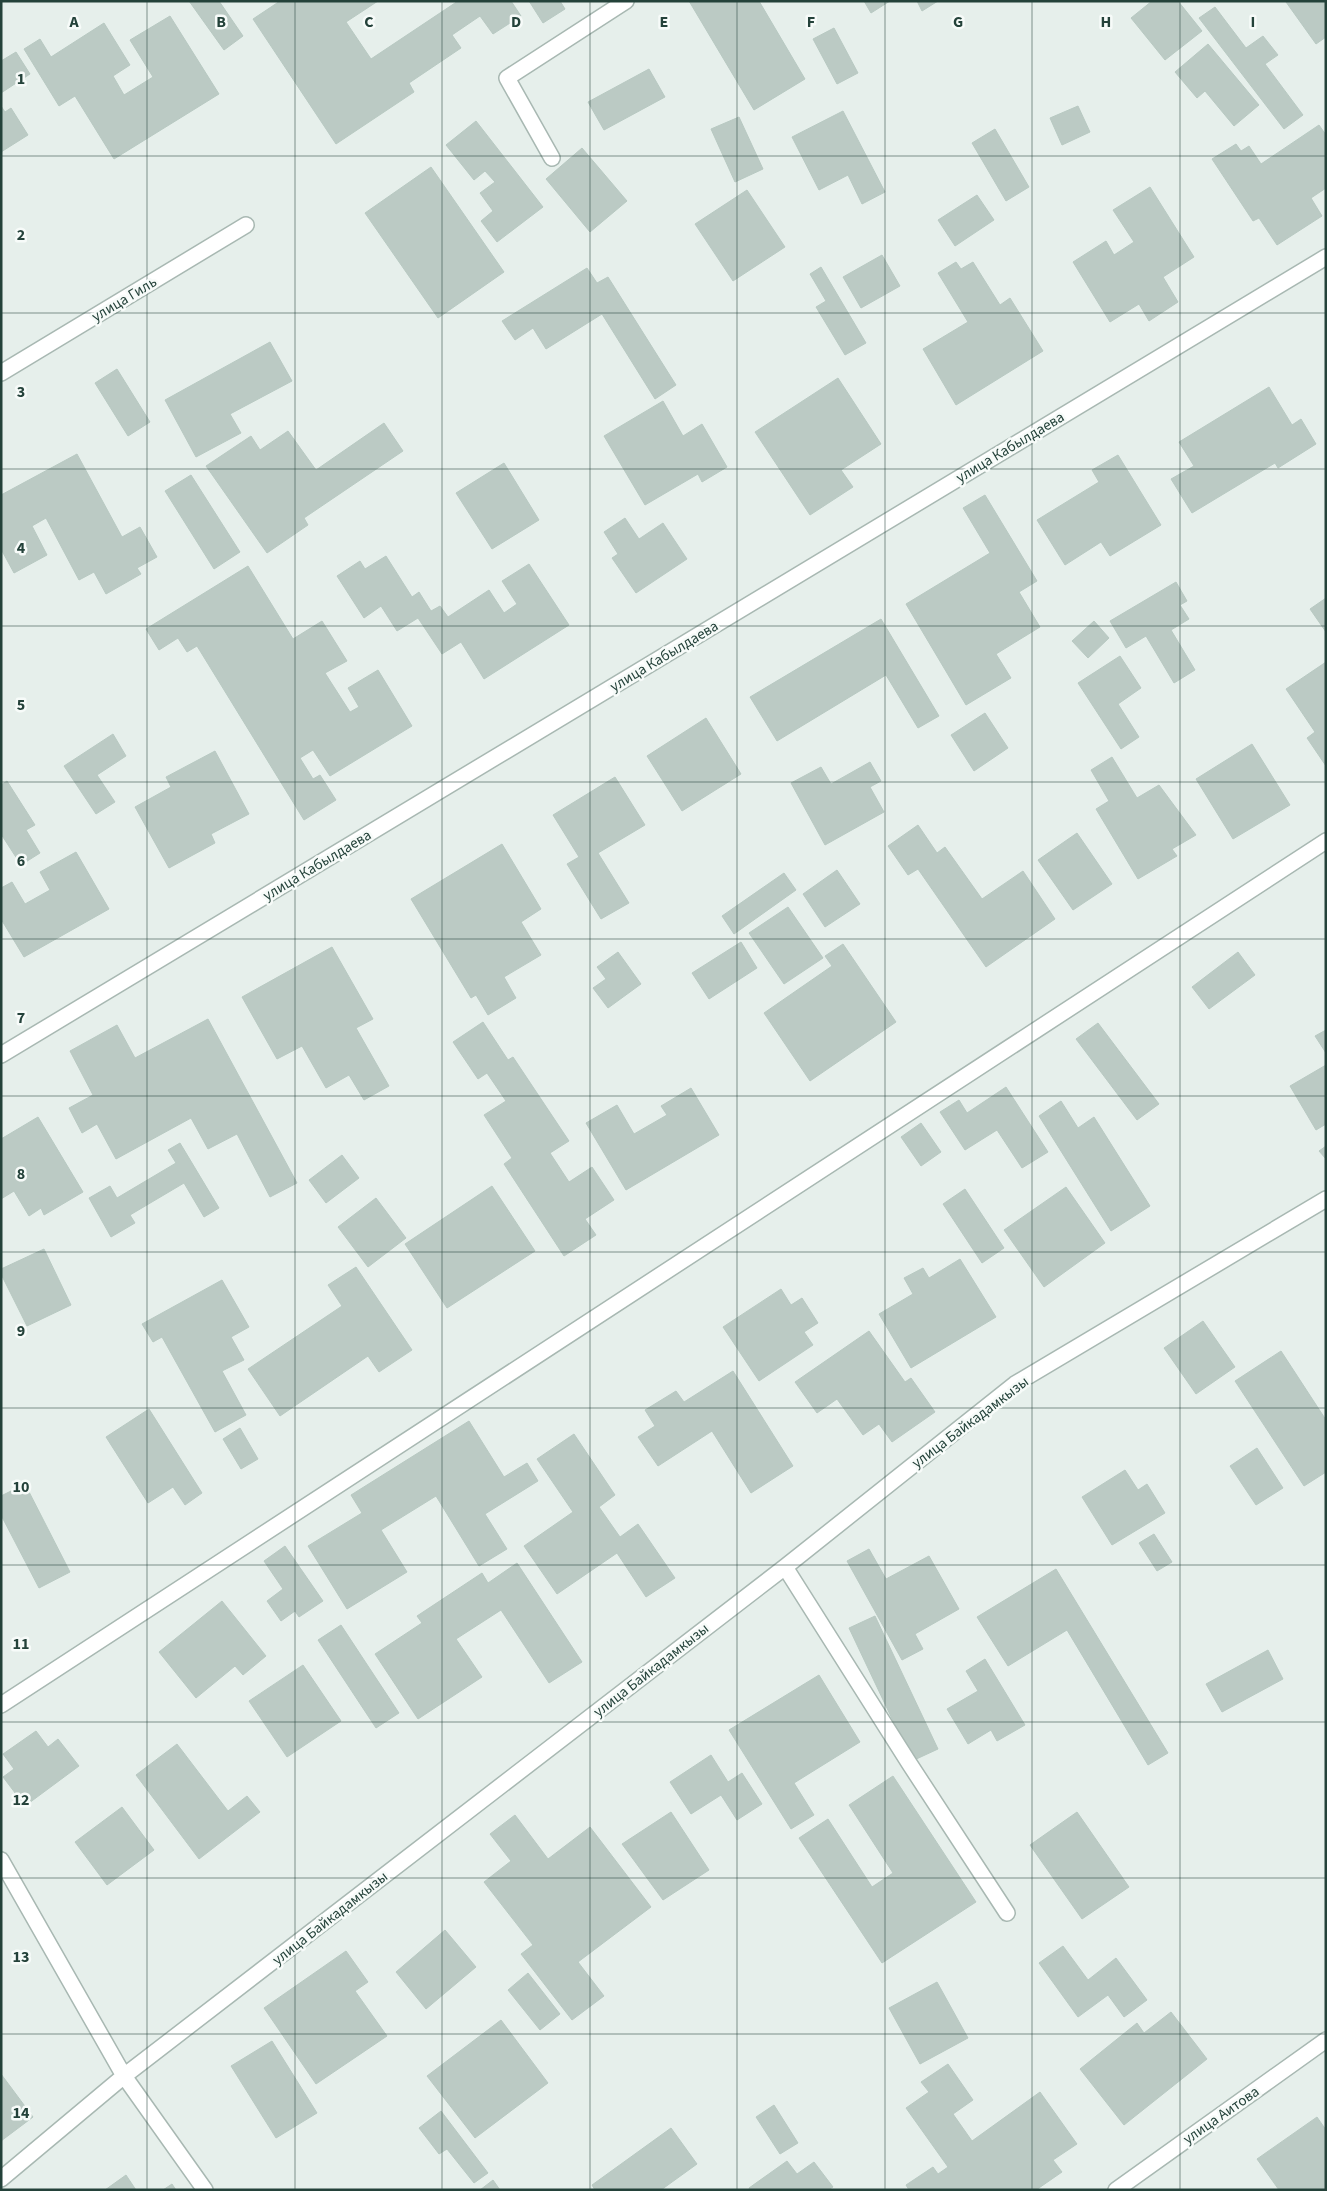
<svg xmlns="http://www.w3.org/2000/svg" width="1327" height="2191" font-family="'Source Sans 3',sans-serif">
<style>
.building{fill:#bbcac4;stroke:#b8c9c2}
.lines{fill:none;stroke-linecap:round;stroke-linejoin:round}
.minor-casing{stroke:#a8b8b2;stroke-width:18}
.minor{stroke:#fff;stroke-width:15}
.grid{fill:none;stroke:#24423a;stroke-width:1;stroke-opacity:0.55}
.labels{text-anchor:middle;stroke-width:5;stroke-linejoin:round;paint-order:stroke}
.street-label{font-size:15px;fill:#24423a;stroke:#f7fbf9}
.grid-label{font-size:16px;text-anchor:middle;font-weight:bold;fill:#24423a;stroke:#f7fbf9;stroke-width:5;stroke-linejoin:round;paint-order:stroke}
</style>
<rect width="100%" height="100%" fill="#e6efeb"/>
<path class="building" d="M189,1H219L243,36L224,50Z
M280,1H378L346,22L371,59L458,1H511L521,16L493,34L480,16L452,35L461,48L409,83L414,92L336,144L253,19Z
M529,1H560L565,9L543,23Z
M689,1H759L805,79L754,110Z
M864,1H890L871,13Z
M917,1H938L922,11Z
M1152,1H1178L1202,31L1165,60L1131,18Z
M1288,1H1326V37L1316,44L1286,2Z
M1215,7L1246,48L1263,36L1278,55L1265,64L1303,115L1284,129L1199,18Z
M170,16L219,94L114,159L75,96L59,106L24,49L40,39L51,57L104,23L130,65L113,76L124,95L153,77L130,40Z
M834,28L858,73L837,84L813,39Z
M1208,44L1259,105L1234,126L1205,91L1197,98L1175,72Z
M16,52L30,74L1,93V61Z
M649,69L665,97L604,130L588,102Z
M1,106L5,112L11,108L28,135L1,152Z
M1078,106L1090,132L1062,145L1050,118Z
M843,111L885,192L862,204L848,175L819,190L792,137Z
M739,117L763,169L735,182L711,129Z
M476,121L543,207L497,242L481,221L493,211L480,193L495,182L485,171L474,180L446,145Z
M1319,125L1326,135V188L1311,198L1322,216L1277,245L1259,218L1253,221L1212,159L1236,144L1241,151L1249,146L1261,164Z
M995,129L1029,187L1006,201L972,143Z
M582,148L627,201L590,232L546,179Z
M431,167L504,272L438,318L365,213Z
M1150,187L1194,257L1163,277L1178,302L1149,321L1139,304L1110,322L1073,262L1106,241L1114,255L1134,242L1113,210Z
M747,190L785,247L733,281L695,224Z
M977,195L994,220L955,246L938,220Z
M882,255L900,286L861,308L843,277Z
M956,262L961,269L973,262L1000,305L1010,298L1043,351L956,405L923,349L968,322L938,273Z
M821,267L866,343L845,355L816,307L826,301L810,274Z
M587,268L597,283L608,277L676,385L655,399L602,314L546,349L533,328L515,340L502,321Z
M270,342L292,381L230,414L241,433L196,457L165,400Z
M117,369L150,422L128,436L95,383Z
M838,378L881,444L841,470L853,487L810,515L755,432Z
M1269,387L1292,425L1301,419L1316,444L1278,468L1275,463L1192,513L1171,479L1194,466L1179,442Z
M663,401L683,436L702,424L727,467L702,482L698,474L645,505L604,436Z
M384,423L403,451L304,518L308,525L267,553L206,466L251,436L260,450L288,431L316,470Z
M77,454L122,537L140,527L157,557L137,568L141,574L106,594L94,572L79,580L46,518L32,526L47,555L14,573L1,549V495Z
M1118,455L1161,525L1110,556L1101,542L1065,565L1037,520L1099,482L1092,470Z
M504,463L539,520L492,549L456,493Z
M191,475L240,552L214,569L165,491Z
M985,495L1037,581L1019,592L1040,627L996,654L1011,678L966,705L906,604L990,553L963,508Z
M625,518L639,539L663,523L687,559L636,593L612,558L618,554L604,532Z
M386,556L412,597L419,592L431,611L440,606L448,617L489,590L504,613L517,604L502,581L529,564L569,625L484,679L461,642L442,654L418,618L397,631L381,606L364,618L337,576L360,561L365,569Z
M248,566L293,639L322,621L347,661L325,673L350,712L359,707L348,688L378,670L412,726L330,776L313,750L300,758L313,779L320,775L336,800L304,820L197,646L187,652L178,638L159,650L146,629Z
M1176,582L1187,601L1180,605L1189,619L1171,630L1195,670L1174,683L1146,636L1126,648L1110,621Z
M1326,598V632L1310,609Z
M881,619L939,716L918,728L886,675L777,741L750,697Z
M1094,621L1109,638L1088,658L1072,641Z
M1120,656L1141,688L1118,704L1139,737L1121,749L1078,683Z
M1326,662V766L1307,738L1315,732L1286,689Z
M985,713L1008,748L974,771L951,735Z
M706,718L741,774L682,811L647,756Z
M113,734L126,756L97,775L115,802L96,814L64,766Z
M1252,744L1290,805L1233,839L1196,779Z
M215,751L249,814L211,834L215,843L169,868L135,807L171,787L166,777Z
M1112,757L1137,798L1159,785L1196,835L1172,849L1177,856L1138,879L1096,809L1109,801L1091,770Z
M870,762L881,781L870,787L884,812L825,845L791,783L821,767L831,784Z
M615,777L645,825L598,853L629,903L601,919L567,864L579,857L553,815Z
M7,781L35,825L26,830L40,853L21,865L1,834V785Z
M918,825L937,853L945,847L982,899L1023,871L1055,919L986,967L918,869L908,875L888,846Z
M1077,833L1112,884L1073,910L1038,860Z
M502,844L541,909L521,922L541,955L504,977L516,998L488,1015L476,995L471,998L411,899Z
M76,852L109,909L24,957L1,919V888L12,882L25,904L50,890L40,872Z
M837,870L860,904L825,927L803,894Z
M784,873L796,890L734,934L722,916Z
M788,907L823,958L784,984L749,933Z
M741,942L757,968L709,999L692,973Z
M843,944L896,1022L810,1081L764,1013L832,966L825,956Z
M332,947L373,1019L356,1028L389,1086L364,1100L349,1075L326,1088L302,1046L277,1059L242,997Z
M618,952L641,984L608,1008L593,988L606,979L597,967Z
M1238,952L1255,975L1209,1009L1192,987Z
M208,1019L297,1183L270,1197L237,1134L208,1149L191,1118L116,1159L97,1124L82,1133L69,1108L93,1095L70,1051L117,1025L135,1058Z
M483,1022L508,1060L513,1057L569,1141L550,1153L569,1182L592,1167L614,1200L585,1219L596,1235L564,1256L504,1164L512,1158L484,1115L506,1101L487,1073L478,1079L453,1042Z
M1098,1023L1159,1104L1137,1120L1076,1039Z
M1326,1030V1053L1315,1036Z
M1326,1065V1124L1316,1130L1290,1086Z
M1006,1087L1048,1152L1022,1168L997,1130L965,1150L940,1112L959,1100L967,1113Z
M691,1088L719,1135L626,1190L586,1123L617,1105L634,1134L667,1115L661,1106Z
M1061,1101L1078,1128L1094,1117L1150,1206L1111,1231L1039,1116Z
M38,1117L83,1192L44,1215L41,1208L29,1216L14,1191L1,1199V1139Z
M921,1123L941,1152L921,1166L901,1137Z
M180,1143L219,1208L204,1217L184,1183L130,1215L135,1223L111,1237L89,1198L110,1186L117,1198L176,1163L168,1150Z
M1326,1146V1159L1319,1151Z
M342,1155L359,1178L326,1203L309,1180Z
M492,1186L535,1251L447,1308L405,1244Z
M1066,1187L1105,1243L1044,1287L1004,1230Z
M965,1189L1004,1248L982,1263L943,1204Z
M376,1198L406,1238L368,1267L338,1227Z
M44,1249L71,1305L27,1326L1,1274V1269Z
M960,1259L996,1317L911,1368L879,1314L913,1294L904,1278L923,1268L929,1278Z
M356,1267L412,1350L379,1372L368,1356L280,1416L248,1369L342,1306L328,1285Z
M222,1280L249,1327L231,1337L244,1360L222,1371L246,1415L215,1432L162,1337L153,1342L142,1324Z
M781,1289L791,1305L802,1298L818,1323L804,1332L813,1345L759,1381L723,1327Z
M1203,1321L1235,1367L1196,1394L1164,1348Z
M869,1331L905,1382L911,1378L935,1412L892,1442L879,1424L863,1435L837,1399L817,1413L795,1382Z
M1281,1351L1326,1420V1472L1304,1486L1235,1381Z
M733,1371L793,1466L751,1493L712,1431L658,1466L638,1437L655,1426L645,1410L676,1391L684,1402Z
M149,1409L202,1493L185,1505L173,1487L148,1503L106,1437Z
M469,1421L504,1477L527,1463L538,1481L485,1514L507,1549L479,1566L436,1496L381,1530L407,1572L347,1609L308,1546L362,1513L351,1495Z
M240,1428L258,1459L241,1469L223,1439Z
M574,1434L615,1495L599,1507L620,1537L638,1524L675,1578L646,1597L617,1553L557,1594L524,1546L573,1512L537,1459Z
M1257,1448L1283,1488L1256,1505L1230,1466Z
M1125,1470L1138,1490L1147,1484L1165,1513L1112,1545L1082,1497Z
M25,1484L70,1572L39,1588L1,1515V1496Z
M1154,1534L1172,1562L1157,1571L1139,1543Z
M285,1546L323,1601L299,1617L295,1611L281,1621L267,1601L283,1589L264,1561Z
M869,1549L886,1579L929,1556L959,1609L915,1634L923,1649L902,1660L847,1561Z
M517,1563L582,1662L549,1683L501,1610L456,1639L482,1677L418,1719L375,1654L422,1623L417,1616L482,1573L488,1583Z
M1056,1569L1168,1753L1148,1765L1067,1630L1008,1666L977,1617Z
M222,1601L266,1656L243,1675L235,1666L196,1698L159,1652Z
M875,1616L938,1749L912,1761L849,1628Z
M341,1625L399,1713L376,1728L318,1640Z
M1268,1650L1283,1679L1222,1712L1206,1684Z
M985,1659L1025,1725L997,1741L991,1730L968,1744L947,1709L978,1691L966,1671Z
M303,1665L341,1721L287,1757L249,1701Z
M819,1675L860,1742L794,1783L814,1815L791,1829L729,1730Z
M36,1731L48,1747L58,1739L79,1766L25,1806L3,1777L14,1769L3,1754Z
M177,1744L228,1811L247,1796L260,1812L199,1859L136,1775Z
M711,1755L728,1782L742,1773L762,1804L737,1820L721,1795L691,1814L670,1782Z
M893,1776L976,1902L882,1963L799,1838L828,1819L872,1887L893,1873L849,1805Z
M122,1807L154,1850L107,1885L75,1842Z
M671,1812L709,1870L663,1900L622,1844Z
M1077,1812L1129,1887L1082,1919L1030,1845Z
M515,1815L548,1859L590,1827L651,1907L578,1962L604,1996L572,2020L521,1954L533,1945L484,1882L511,1861L490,1834Z
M445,1930L476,1967L426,2009L396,1972Z
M1063,1946L1088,1980L1116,1958L1147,2000L1124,2017L1108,1995L1078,2017L1039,1963Z
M346,1951L368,1982L355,1991L387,2036L316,2084L264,2008Z
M528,1973L560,2014L540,2030L508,1990Z
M937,1982L968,2038L920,2064L889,2008Z
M1171,2012L1207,2059L1124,2125L1080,2069L1137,2023L1144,2033Z
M501,2020L548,2083L475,2138L427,2076Z
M272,2041L317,2113L276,2138L231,2066Z
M948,2064L973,2100L953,2114L972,2141L1040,2092L1077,2144L1053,2160L1062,2172L1036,2190H909L906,2185L933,2167L938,2174L948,2167L906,2108L929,2092L921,2082Z
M1,2074L33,2117L1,2141Z
M774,2105L798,2143L780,2154L756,2117Z
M441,2111L488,2173L474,2183L447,2149L439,2154L419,2128Z
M1317,2117L1326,2130V2190H1279L1257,2159Z
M671,2128L697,2164L661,2190H595L592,2185Z
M787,2161L797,2174L814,2162L833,2187L828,2190H750L749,2188Z
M126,2175L136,2190H105Z
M493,2180L500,2190H480Z
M172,2184L176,2190H163Z"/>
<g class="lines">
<defs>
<path id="minor" d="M552,158L507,78L626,1
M1,373L246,225
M1,1055L1326,257
M785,1567L909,1763L1007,1913
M1,1705L1326,841
M1,1860L124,2076L205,2190
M1,2179L124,2076L785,1567L1015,1384L1326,1199
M1116,2190L1326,2040"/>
</defs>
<use href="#minor" class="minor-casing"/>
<use href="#minor" class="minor"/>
</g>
<path class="grid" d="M147,1V2190M295,1V2190M442,1V2190M590,1V2190M737,1V2190M885,1V2190M1032,1V2190M1180,1V2190M1,156H1326M1,313H1326M1,469H1326M1,626H1326M1,782H1326M1,939H1326M1,1096H1326M1,1252H1326M1,1408H1326M1,1565H1326M1,1722H1326M1,1878H1326M1,2034H1326"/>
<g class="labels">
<g class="street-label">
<text transform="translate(124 299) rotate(-31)" y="5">улица Гиль</text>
<text transform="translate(1010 447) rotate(-31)" y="5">улица Кабылдаева</text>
<text transform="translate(664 656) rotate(-31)" y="5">улица Кабылдаева</text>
<text transform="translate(317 865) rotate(-31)" y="5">улица Кабылдаева</text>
<text transform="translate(970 1422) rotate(-37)" y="5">улица Байкадамкызы</text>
<text transform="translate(651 1670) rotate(-38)" y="5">улица Байкадамкызы</text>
<text transform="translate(330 1918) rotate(-38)" y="5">улица Байкадамкызы</text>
<text transform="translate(1221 2115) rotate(-35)" y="5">улица Аитова</text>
</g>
</g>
<g class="grid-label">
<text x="74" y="27">A</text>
<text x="221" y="27">B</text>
<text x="369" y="27">C</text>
<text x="516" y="27">D</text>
<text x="664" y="27">E</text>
<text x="811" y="27">F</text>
<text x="958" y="27">G</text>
<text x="1106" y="27">H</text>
<text x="1253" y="27">I</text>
<text x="21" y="84">1</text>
<text x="21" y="240">2</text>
<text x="21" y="397">3</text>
<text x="21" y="553">4</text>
<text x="21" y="710">5</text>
<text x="21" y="866">6</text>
<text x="21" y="1023">7</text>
<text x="21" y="1179">8</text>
<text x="21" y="1336">9</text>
<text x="21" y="1492">10</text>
<text x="21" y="1649">11</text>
<text x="21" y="1805">12</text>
<text x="21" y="1962">13</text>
<text x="21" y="2118">14</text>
</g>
<rect width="1327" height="2191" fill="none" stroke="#24423a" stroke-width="5"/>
</svg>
